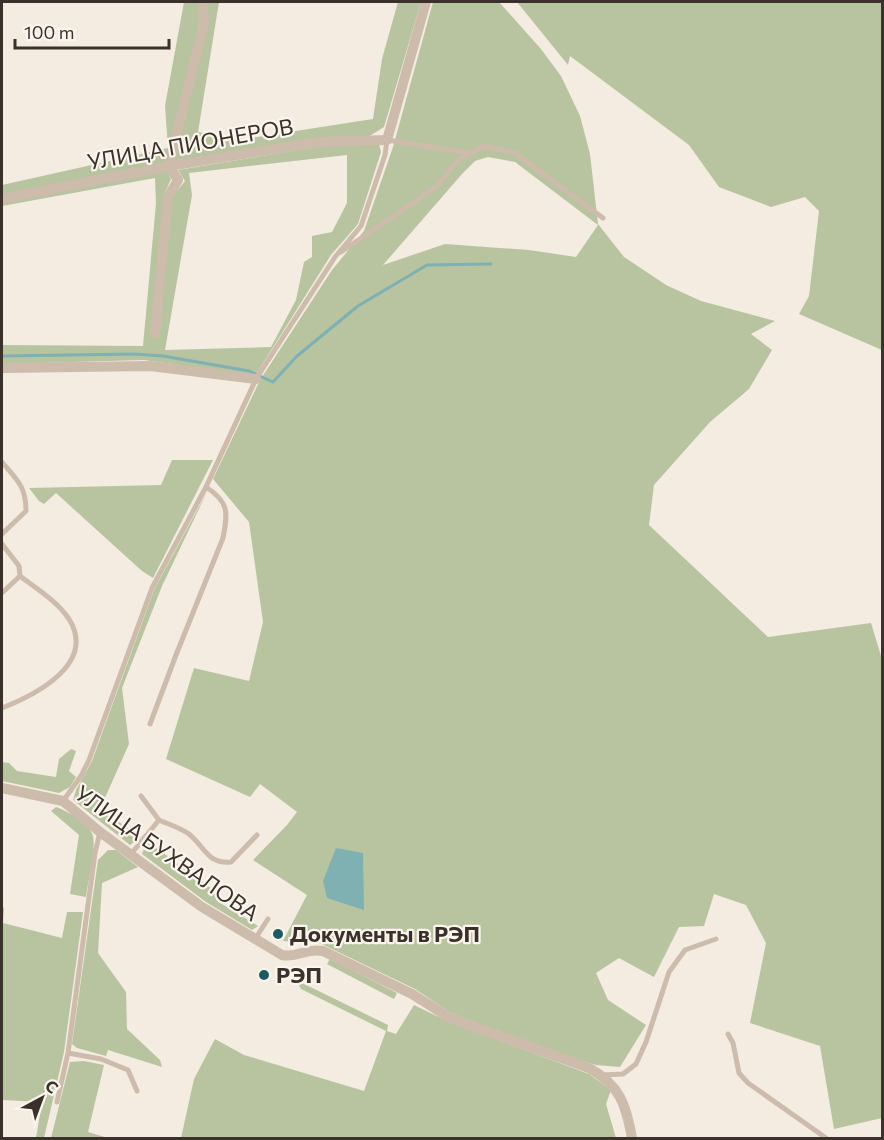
<svg xmlns="http://www.w3.org/2000/svg" width="884" height="1140" font-family="Commissioner,sans-serif">
<style>
.green{fill:#b8c4a0;fill-rule:evenodd}
.water{fill:#7fb0b2}
.lines{fill:none;stroke-linecap:round;stroke-linejoin:round}
.stream{stroke:#7fb0b2;stroke-width:3}
.lane{stroke:#cdbbac;stroke-width:5}
.street{stroke:#cdbbac;stroke-width:10}
.poi-dot{fill:#1f5a5e;stroke:#fbf5ee;stroke-width:2}
.labels{text-anchor:middle;stroke-width:4.5;stroke-linejoin:round;paint-order:stroke}
.street-label{font-size:22px;fill:#3b302b;stroke:#fbf5ee}
.poi-label{font-size:22px;font-weight:bold;fill:#3b302b;stroke:#fbf5ee;text-anchor:start}
</style>
<rect width="100%" height="100%" fill="#f4ebe1"/>
<path class="green" d="M184,2H200V24L167,162L2,195V185L168,148L165,106Z
M207,2H219L198,132L244,139L373,119L382,59L398,2H421L384,127L368,137L173,162Z
M433,2H499L541,49L561,76L580,116L590,154L598,224L624,257L666,285L701,301L775,321L751,334L772,350L749,389L710,422L654,485L649,525L768,637L871,623L882,659V1118L834,1129L820,1046L750,1023L766,943L746,905L714,894L704,926L679,927L654,977L619,958L596,973L608,1000L646,1025L620,1067L596,1065L532,1045L451,1013L415,989L309,938L295,942L283,941L307,895L253,860L287,825L297,812L260,784L250,797L166,759L194,668L249,681L263,622L249,522L213,479L260,380L332,270L364,231L393,147ZM488,157L515,162L598,225L576,257L529,250L445,244L383,265L462,174L475,161Z
M517,2H882V350L799,314L809,296L819,211L805,197L771,207L719,187L689,145L570,56L568,65Z
M379,144L381,152L358,224L331,255L255,376L144,360L2,364V345L143,346L156,203L155,178L2,206V202L166,170L171,179L164,195L172,197L185,181L178,170L321,146ZM347,155V203L332,232L312,236V257L304,262L296,300L271,347L165,350L192,195L189,173Z
M172,460H213L153,578L142,571L56,493L44,504L39,501L29,488L161,485Z
M207,492L162,586L122,688L129,744L100,809L141,837L130,845L73,800L76,790L92,761L154,590Z
M71,749L76,751L69,771L76,777L70,787L59,793L2,781V762L9,763L17,771L56,777L59,759Z
M56,807C67,811 90,823 93,836C96,852 88,881 86,897L70,894L79,835L51,811Z
M147,841L220,895L217,901L258,926L252,930L206,902L142,854Z
M108,850H116L138,867L102,883L98,953L126,992L127,1029L160,1060L162,1067L108,1050L106,1056L77,1048L72,1044L98,860Z
M2,907L4,908L3,923L62,938L67,912H83L64,1052L44,1138H36L42,1102L2,1100Z
M330,959L397,993L394,999L327,964Z
M296,980L388,1025L387,1031L396,1034L414,1005L445,1020L589,1074L611,1090L606,1104L616,1138H181L194,1079L215,1039L244,1055L364,1091L386,1031L301,989Z
M84,1061L104,1065L88,1132L108,1138H51L70,1062Z"/>
<path class="water" d="M336,848L363,853L364,910L327,898L323,881Z"/>
<g class="lines">
<path class="stream" d="M2,356L134,354L163,356L249,371L273,382L297,356L358,306L427,265L491,264"/>
<path class="lane" d="M341,252L437,186L457,161L483,146L515,153L603,218
M2,462C17,480 26,486 26,511L2,534
M2,544L19,566L20,576L2,593
M2,708C35,695 97,664 69,619C57,601 37,589 20,576
M150,724L176,655L223,538C228,512 229,502 206,487
M141,796L159,820
M63,801L81,776L89,760L152,588L206,487L256,379L335,257L361,226L385,155L387,140L471,153
M131,854L159,820C168,824 181,828 189,834C205,847 207,864 231,862L257,835
M255,939L268,919
M728,1034L733,1043L739,1073L748,1083L826,1138
M68,1053L101,1059L128,1070L137,1091
M602,1075L623,1074L636,1064L646,1042L669,972L685,950L716,939
M57,1102L68,1053L95,853L100,832"/>
<path class="street" d="M2,199L169,166L318,142L387,140L426,2
M155,333L168,197L178,180L169,166L204,23L203,2
M2,368L150,366L256,379
M2,788L63,801L100,832L202,907L282,955C299,958 305,948 323,951L412,994L450,1018L589,1068C620,1085 626,1105 632,1138"/>
</g>
<g class="poi-dot">
<circle cx="278" cy="934" r="6"/>
<circle cx="264" cy="975" r="6"/>
</g>
<g class="labels">
<g class="street-label">
<text transform="translate(190 144) rotate(-10)" y="8">УЛИЦА ПИОНЕРОВ</text>
<text transform="translate(167 853) rotate(35)" y="8">УЛИЦА БУХВАЛОВА</text>
</g>
<g class="poi-label">
<text x="290" y="942">Документы в РЭП</text>
<text x="276" y="983">РЭП</text>
</g>
</g>
<rect width="884" height="1140" fill="none" stroke="#3b302b" stroke-width="6"/>
<g transform="translate(42 1098) rotate(41)" stroke="#fbf5ee" stroke-width="4.5" paint-order="stroke">
<path d="M0-4.5L10 22L0 15L-10 22Z" fill="#3b302b"/>
<text y="-9" font-size="16" font-weight="bold" text-anchor="middle" fill="#3b302b">С</text>
</g>
<path d="M15 39v9h154v-9" fill="none" stroke="#3b302b" stroke-width="3"/>
<text x="24" y="39" font-size="18" fill="#3b302b" stroke="#fbf5ee" stroke-width="4.5" paint-order="stroke">100 m</text>
</svg>
